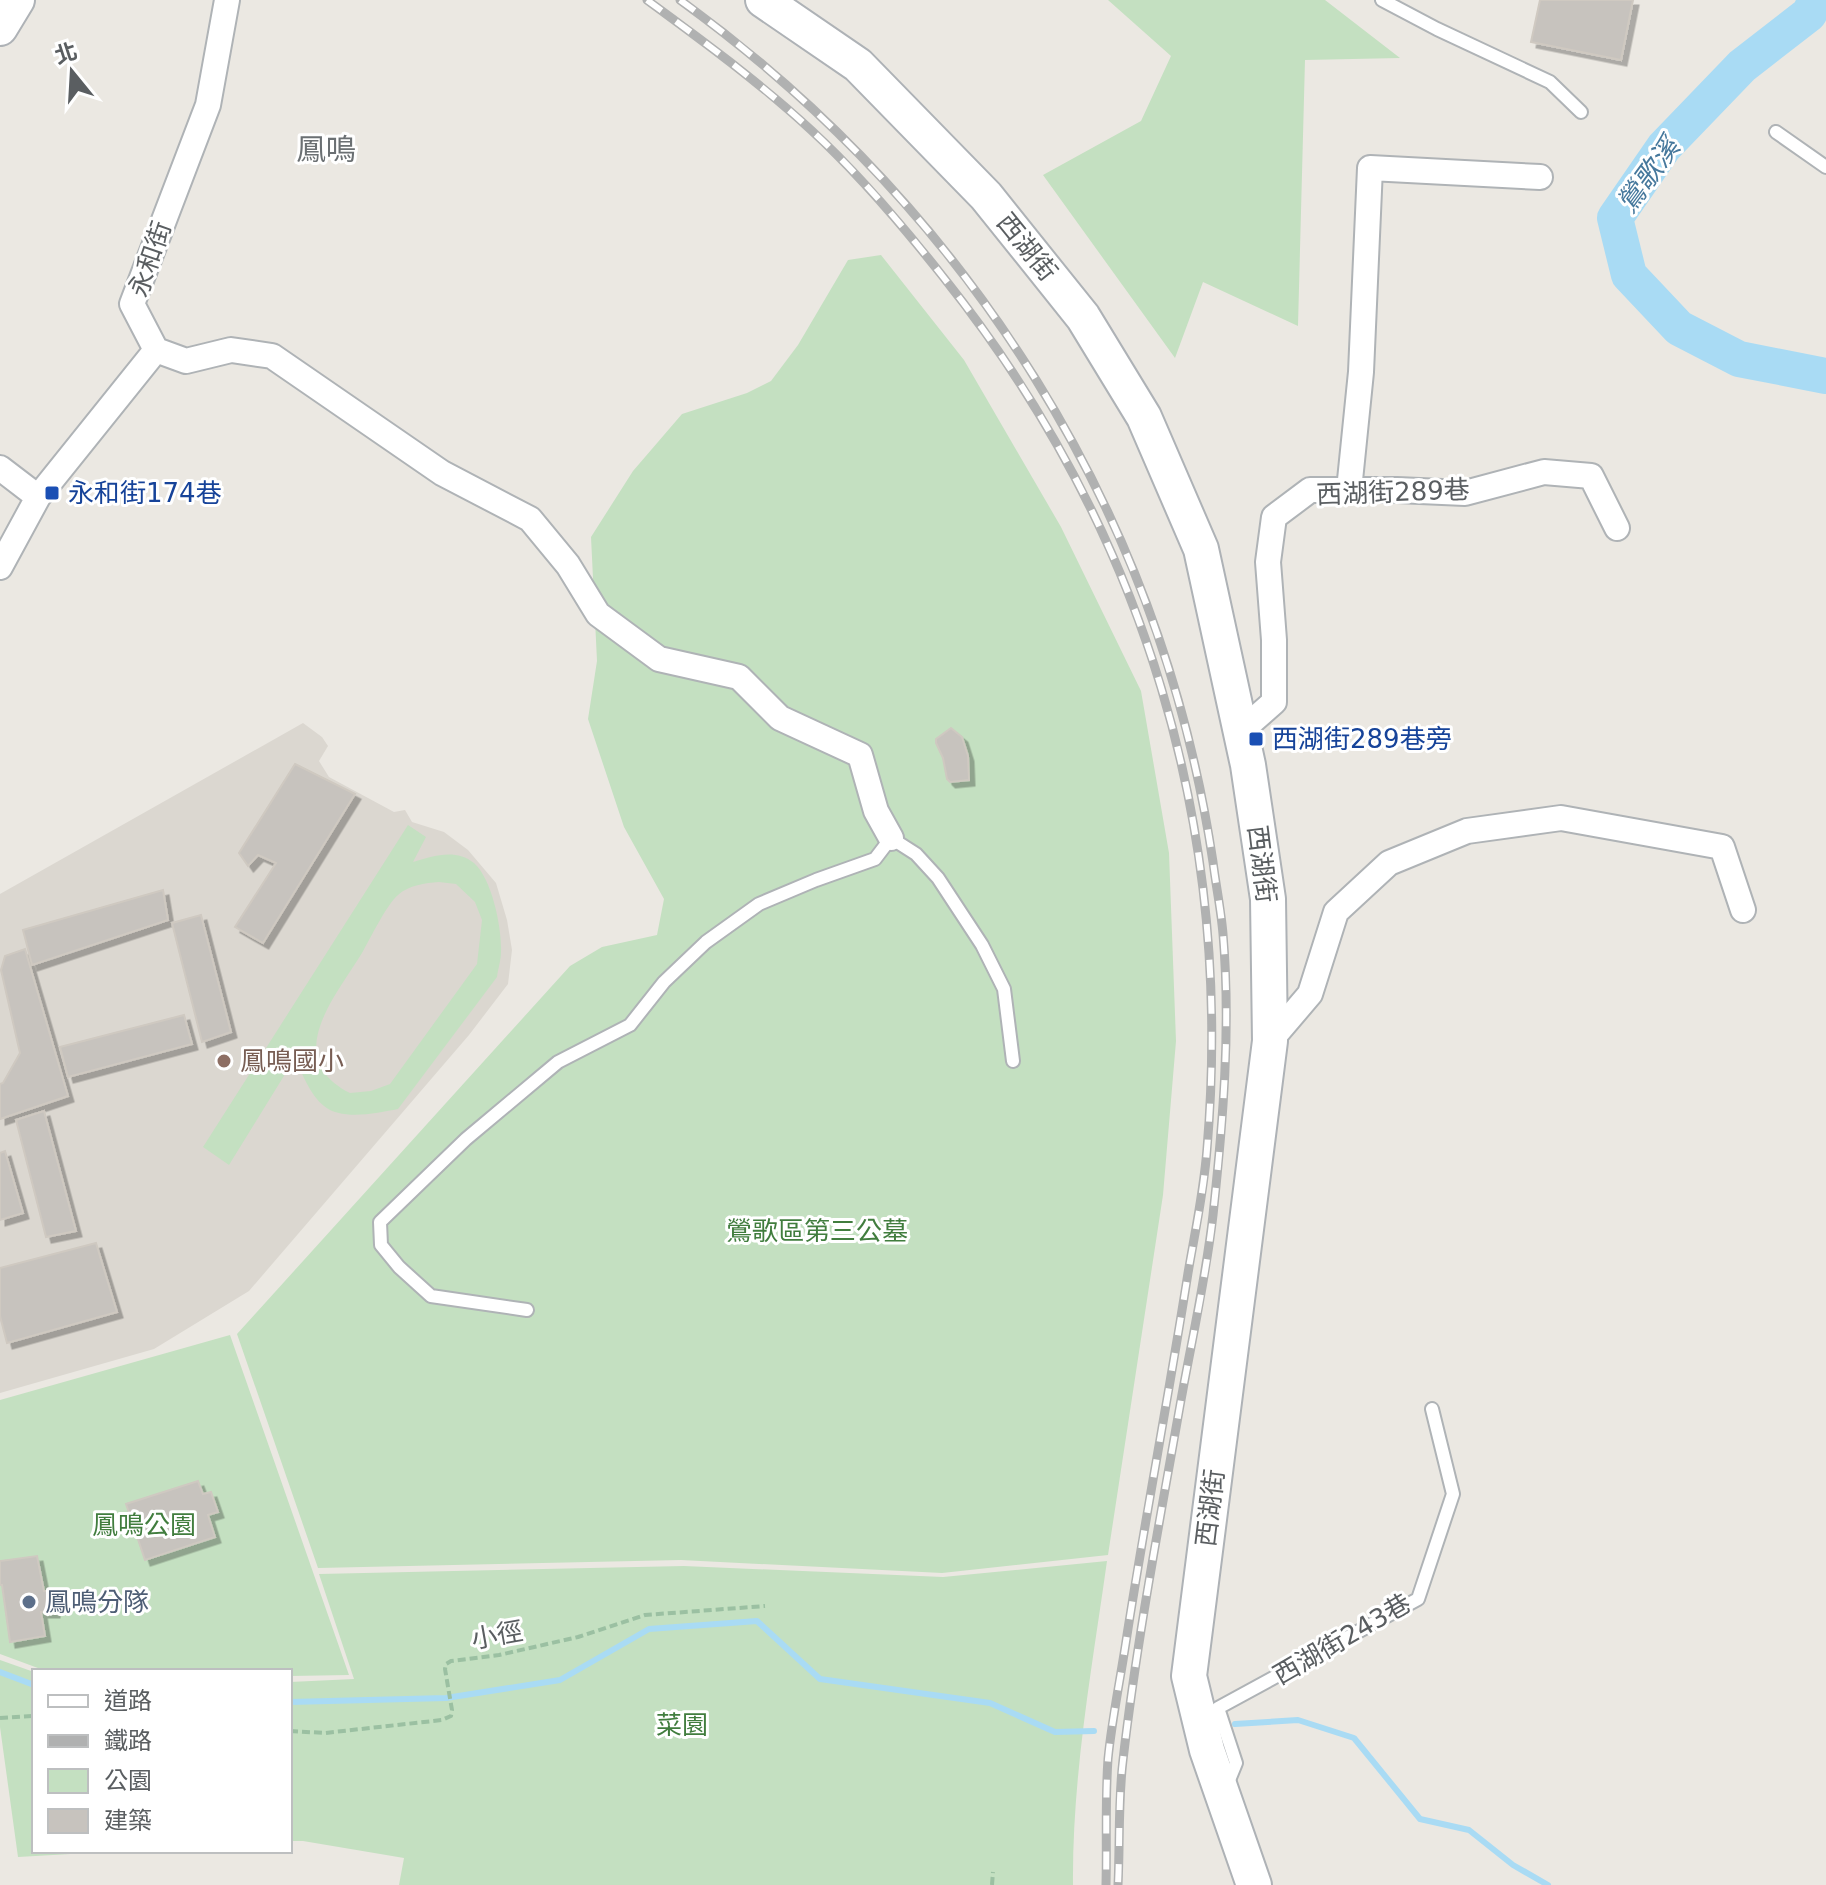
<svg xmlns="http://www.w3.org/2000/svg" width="1826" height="1885" font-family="'DejaVu Sans','Noto Sans TC',sans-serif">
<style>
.education{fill:#dbd7d0}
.green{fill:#c4e0c1;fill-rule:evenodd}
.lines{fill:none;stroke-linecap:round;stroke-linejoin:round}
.stream{stroke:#a9dbf4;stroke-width:6}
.river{stroke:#a9dbf4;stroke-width:36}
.building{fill:#c7c3be;stroke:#cfc9c1;stroke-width:2;filter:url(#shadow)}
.lane-casing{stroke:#afb3b6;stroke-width:16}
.street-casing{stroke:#afb3b6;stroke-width:28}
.secondary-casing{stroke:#aeb2b6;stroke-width:38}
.path{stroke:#9bc0a2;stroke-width:4;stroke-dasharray:8 4;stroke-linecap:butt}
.lane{stroke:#fff;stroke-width:12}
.street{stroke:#fff;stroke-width:24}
.secondary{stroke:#fff;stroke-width:34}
.rail-casing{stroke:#b0b1b1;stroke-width:9}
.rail{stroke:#fff;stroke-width:6;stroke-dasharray:18;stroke-linecap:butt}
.transit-dot{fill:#1a4fb4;stroke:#fff;stroke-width:3}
.education-dot{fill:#8d6e63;stroke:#fff;stroke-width:3}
.service-dot{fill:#5c6f8a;stroke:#fff;stroke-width:3}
.labels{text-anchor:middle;stroke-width:6;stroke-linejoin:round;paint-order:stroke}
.street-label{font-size:26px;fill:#5a5e61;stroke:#fff}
.transit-label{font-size:26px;fill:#164399;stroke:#fff;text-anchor:start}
.education-label{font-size:26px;fill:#785e54;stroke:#fff;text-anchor:start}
.park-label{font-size:26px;fill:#417d3e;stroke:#fff}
.service-label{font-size:26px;fill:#4e5e75;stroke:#fff;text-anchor:start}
.water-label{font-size:28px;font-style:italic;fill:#46789c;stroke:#fff}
.quarter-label{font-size:30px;fill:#6b7073;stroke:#fff}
</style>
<defs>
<filter id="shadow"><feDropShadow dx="5.5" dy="5.5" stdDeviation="0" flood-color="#0004"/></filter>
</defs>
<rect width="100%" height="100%" fill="#ebe8e2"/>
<path class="education" d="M303,723L322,737L328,746L319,761L329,777L394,812L405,810L412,822L444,832L468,850L496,883L507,920L512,950L508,984L469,1035L249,1291L154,1349L0,1393V894Z"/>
<path class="green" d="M1108,0H1325L1400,58L1305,60L1298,326L1203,282L1175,358L1043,175L1141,121L1171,56Z
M881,255L964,360L1061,527L1141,691L1169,853L1176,1041L1163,1195L1108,1555L942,1573L681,1560L318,1568L237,1334L570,966L602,947L657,935L664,899L624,827L588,719L597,661L591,537L633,471L682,414L747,393L771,381L798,345L848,260Z
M408,825L426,837L413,862C432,856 456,848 474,863C492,879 502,928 501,952C501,960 498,969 497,977L398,1109C377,1113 342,1121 324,1106C310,1095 302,1073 295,1058L229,1165L203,1147ZM439,882L456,884L475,902L482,920L477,964L390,1084L371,1091L350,1093C281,1058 335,997 362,953C370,939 387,904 398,895C409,885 425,883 439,882Z
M230,1335L349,1675L290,1676V1671H46L0,1654V1400Z
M1107,1561C1092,1668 1072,1776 1073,1885H399L404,1858L303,1841H290V1682L354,1679L319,1574L684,1566L943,1577Z
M0,1660L34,1672V1851H123L18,1857L0,1727Z"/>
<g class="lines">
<path class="stream" d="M0,1672L34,1685
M290,1702L446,1698L560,1680L649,1629L757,1621L820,1679L990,1703L1055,1732L1094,1731
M1235,1724L1298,1720L1354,1738L1420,1819L1469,1830L1513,1865L1548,1885"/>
<path class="river" d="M1816,0L1809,14L1742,66L1664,147L1615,218L1629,275L1679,328L1739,359L1826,376"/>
</g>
<path class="building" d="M1540,0H1633L1621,60L1531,42Z
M951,728L962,737L968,756L969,780L950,782L947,779L943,758L936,743V739Z
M295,764L355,794L263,943L235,927L276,863L258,855L248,866L239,853Z
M163,890L168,920L32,965L23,930Z
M201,915L231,1032L202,1042L172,923Z
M25,949L68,1096L0,1119V1084L3,1083L20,1053L1,970L5,956Z
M184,1015L192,1044L68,1077L60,1047Z
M44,1111L76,1231L46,1237L16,1120Z
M5,1151L23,1213L0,1220V1153Z
M96,1243L117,1312L7,1343L0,1316V1268Z
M198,1481L203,1494L211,1492L218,1512L208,1515L215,1537L145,1560L126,1504Z
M37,1556L44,1591H54V1612H41L45,1636L10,1642L2,1585H0V1561Z"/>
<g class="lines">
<defs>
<path id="lane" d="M1382,0L1437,29L1550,82L1581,112
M1776,132L1826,167
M527,1310L431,1296L399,1267L381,1245L380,1222L466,1139L558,1062L630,1025L664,982L706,942L759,904L816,880L875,859L891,838L916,854L938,878L982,945L1004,989L1013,1061
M1227,1785L1236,1763L1218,1708L1418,1599L1453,1494L1432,1409"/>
<path id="street" d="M156,350L186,361L231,350L272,356L442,473L530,519L568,565L598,614L659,659L739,677L780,718L860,755L876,811L891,838
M0,468L38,497
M1349,490L1361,372L1370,168L1540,177
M0,567L38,497L156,350L132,304L208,105L227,0
M1241,731L1274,702V640L1268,562L1274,517L1310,490H1397L1465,493L1544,472L1591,476L1617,528
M1270,1041L1310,994L1336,912L1389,863L1467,831L1561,818L1722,847L1743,910"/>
<path id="secondary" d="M763,0L858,65L986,196L1083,317L1144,417L1201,549L1248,765L1268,899L1270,1041L1189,1676L1207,1750L1254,1885
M0,28L17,0"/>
</defs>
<use href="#lane" class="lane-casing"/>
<use href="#street" class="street-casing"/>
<use href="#secondary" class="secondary-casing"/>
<path class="path" d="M0,1718L34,1716
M290,1731L325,1733L442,1720L451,1716L452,1710L445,1669L446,1664L451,1661L499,1655L578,1637L645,1615L765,1606
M992,1885L993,1872"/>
<use href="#lane" class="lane"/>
<use href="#street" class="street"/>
<use href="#secondary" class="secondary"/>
<defs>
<path id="rail" d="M647,0C703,41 759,82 811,130C860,175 903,226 944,278C1145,530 1234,827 1207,1149C1204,1190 1195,1232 1188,1273C1169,1394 1146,1514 1127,1635C1121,1676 1112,1718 1108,1759C1105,1801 1107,1843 1106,1885
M680,0C966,207 1161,511 1213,862C1216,886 1221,910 1223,934C1231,1028 1223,1122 1213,1215C1206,1277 1192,1339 1181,1400C1160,1519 1137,1639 1123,1760C1118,1801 1120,1844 1118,1885"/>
</defs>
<use href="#rail" class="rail-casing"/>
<use href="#rail" class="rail"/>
</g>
<g class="transit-dot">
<rect x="44" y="485" width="16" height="16" rx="4"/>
<rect x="1248" y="731" width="16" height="16" rx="4"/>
</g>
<circle class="education-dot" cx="224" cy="1061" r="8"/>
<circle class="service-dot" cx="29" cy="1602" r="8"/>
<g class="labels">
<g class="street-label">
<text transform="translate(1027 247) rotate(51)" y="9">西湖街</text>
<text transform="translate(150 259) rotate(-71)" y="9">永和街</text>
<text transform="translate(1393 492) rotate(-2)" y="9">西湖街289巷</text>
<text transform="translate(1262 864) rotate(83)" y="9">西湖街</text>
<text transform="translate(1210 1508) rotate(-83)" y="9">西湖街</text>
<text transform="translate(497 1635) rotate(-10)" y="9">小徑</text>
<text transform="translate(1342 1639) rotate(-30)" y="9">西湖街243巷</text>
</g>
<g class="transit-label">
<text x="68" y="502">永和街174巷</text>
<text x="1272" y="748">西湖街289巷旁</text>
</g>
<g class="education-label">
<text x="240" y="1070">鳳鳴國小</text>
</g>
<g class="park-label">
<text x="817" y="1240">鶯歌區第三公墓</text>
<text x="144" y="1534">鳳鳴公園</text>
<text x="682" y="1734">菜園</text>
</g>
<g class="service-label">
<text x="45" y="1611">鳳鳴分隊</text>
</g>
<g class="water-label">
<text transform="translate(1648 175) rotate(-54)" y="10">鶯歌溪</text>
</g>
<g class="quarter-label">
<text x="326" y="160">鳳鳴</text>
</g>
</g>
<rect x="32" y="1669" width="260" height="184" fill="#ffffff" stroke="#bdbfc0" stroke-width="2"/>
<rect x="48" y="1695" width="40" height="12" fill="#ffffff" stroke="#bdbfc0" stroke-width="2"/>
<text x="104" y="1709" font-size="24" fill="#5a5e61">道路</text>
<rect x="48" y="1735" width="40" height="12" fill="#b0b1b1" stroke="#bdbfc0" stroke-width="2"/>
<text x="104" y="1749" font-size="24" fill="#5a5e61">鐵路</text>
<rect x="48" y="1769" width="40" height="24" fill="#c4e0c1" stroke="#bdbfc0" stroke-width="2"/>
<text x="104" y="1789" font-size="24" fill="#5a5e61">公園</text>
<rect x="48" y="1809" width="40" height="24" fill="#c7c3be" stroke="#bdbfc0" stroke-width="2"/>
<text x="104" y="1829" font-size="24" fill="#5a5e61">建築</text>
<g transform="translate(72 72) rotate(342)" stroke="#ffffff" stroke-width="6" paint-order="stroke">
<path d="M0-6L14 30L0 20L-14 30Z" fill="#5a5e61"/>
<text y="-12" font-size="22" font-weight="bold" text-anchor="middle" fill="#5a5e61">北</text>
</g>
</svg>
